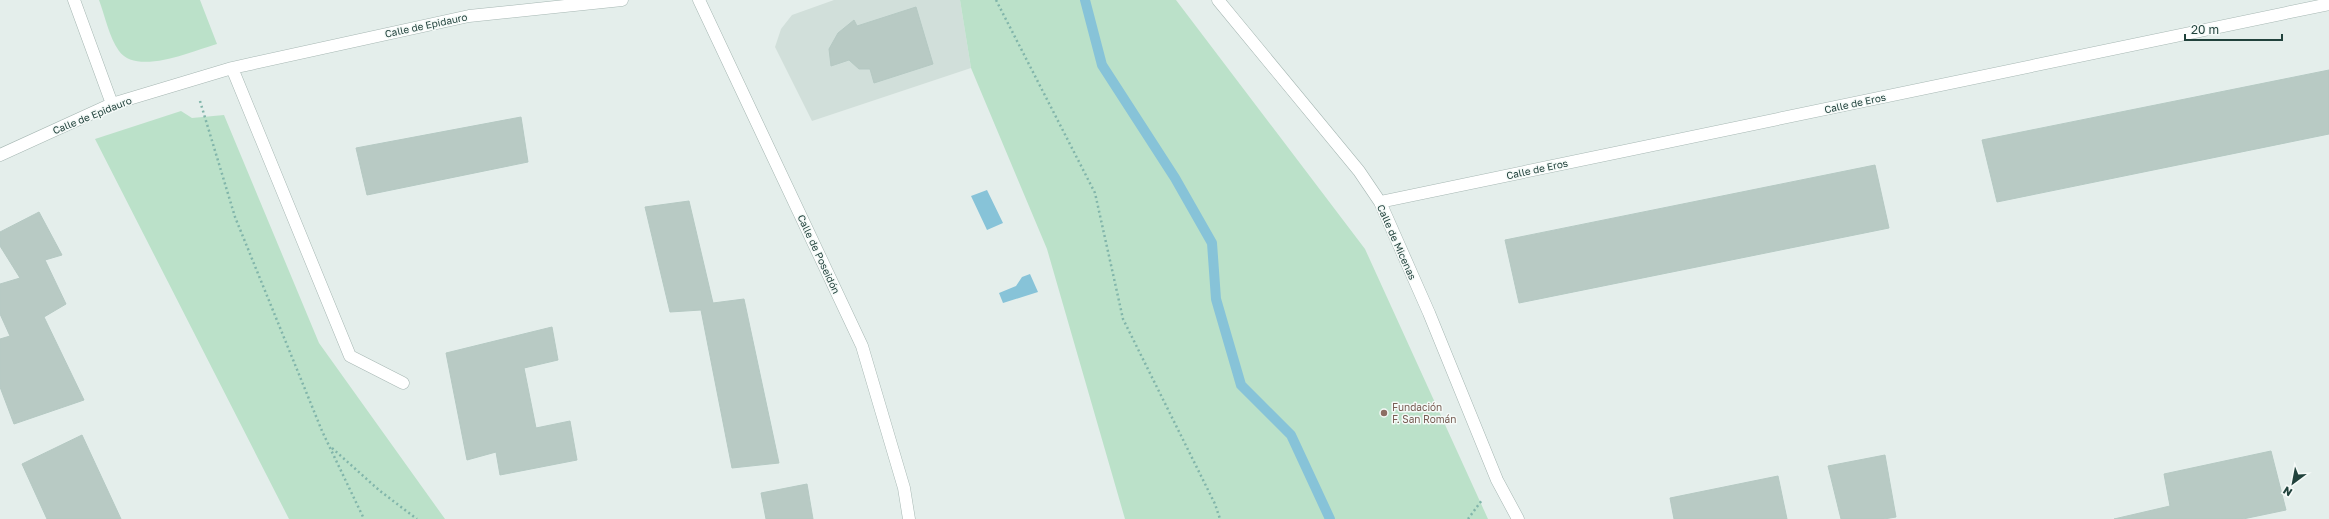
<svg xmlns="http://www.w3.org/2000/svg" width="2329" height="519" font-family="'Golos Text',sans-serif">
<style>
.built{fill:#d1dfda}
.grass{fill:#bbe1c9}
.water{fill:#87c3d8}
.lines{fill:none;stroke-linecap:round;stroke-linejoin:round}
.stream{stroke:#87c3d8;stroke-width:10}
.building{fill:#b8cac4;stroke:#b5c9c3}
.minor-casing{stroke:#a6b7b3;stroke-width:13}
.path{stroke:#81b5aa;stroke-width:2.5;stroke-dasharray:2 3;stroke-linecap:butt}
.minor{stroke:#fff;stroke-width:12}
.education-dot{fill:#8d6e63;stroke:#f5faf8;stroke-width:1.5}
.labels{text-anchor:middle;stroke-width:3;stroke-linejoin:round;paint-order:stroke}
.street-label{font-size:10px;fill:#21423c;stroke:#f5faf8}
.education-label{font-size:10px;fill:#785e54;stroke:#f5faf8;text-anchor:start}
</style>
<rect width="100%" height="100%" fill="#e4eeeb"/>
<path class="built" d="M834,0H960L971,68L812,121L775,47L781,29L792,15Z"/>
<path class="grass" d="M99,0H200L217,44C192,51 137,76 119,51C109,37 105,16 99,0Z
M960,0H1176L1365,249L1488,519H1125L1047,249L971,68Z
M181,111L192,118L224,115L319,343L445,519H289L95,139Z"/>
<path class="water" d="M987,190L1003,223L987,230L971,196Z
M1030,274L1038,292L1003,303L999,293L1016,286L1022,277Z"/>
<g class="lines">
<path class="stream" d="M1085,0L1102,65L1175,178L1212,243L1216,299L1241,385L1291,435L1330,519"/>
</g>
<path class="building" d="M916,7L933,64L874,83L870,69H859L849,60L831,66L829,49L838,33L854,20L857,26Z
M2329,70V134L1997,202L1982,140Z
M521,117L528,162L367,195L356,148Z
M1875,165L1889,228L1519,303L1505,240Z
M689,201L713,303L744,299L779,463L732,468L701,310L670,312L645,207Z
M39,212L62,255L45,260L66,304L44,317L84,400L14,424L0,387V339L10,336L0,314V284L20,278L0,246V232Z
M552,327L558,360L524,368L536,428L570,421L577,460L500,475L496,452L467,460L446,353Z
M82,435L121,519H47L22,464Z
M2271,451L2286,510L2243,519H2114L2170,506L2164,474Z
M1885,455L1896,517L1884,519H1841L1828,466Z
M1778,476L1787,519H1674L1670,498Z
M807,484L813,519H766L761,493Z"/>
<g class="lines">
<defs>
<path id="minor" d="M74,0L112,104
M699,0L862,346L904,488L909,519
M1218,0L1359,171L1380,202L1429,313L1497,480L1518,519
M232,68L350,356L403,383
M0,155L112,104L232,68L469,16L622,0
M1380,202L2329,4"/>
</defs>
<use href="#minor" class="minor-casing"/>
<path class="path" d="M996,0L1095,193L1123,319L1215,504L1220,519
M200,101L235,217L322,431L364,519
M332,448L380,491L417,519
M1468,519L1482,500"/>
<use href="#minor" class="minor"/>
</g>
<circle class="education-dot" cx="1384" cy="413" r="4"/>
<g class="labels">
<g class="street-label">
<text transform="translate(426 25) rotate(-12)" y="4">Calle de Epidauro</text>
<text transform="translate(1855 103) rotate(-12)" y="4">Calle de Eros</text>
<text transform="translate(92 115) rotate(-22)" y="4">Calle de Epidauro</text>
<text transform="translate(1537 169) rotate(-12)" y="4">Calle de Eros</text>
<text transform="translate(1397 242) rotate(66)" y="4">Calle de Micenas</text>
<text transform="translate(819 254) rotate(65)" y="4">Calle de Poseidón</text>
</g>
<g class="education-label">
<text x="1392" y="411">Fundación<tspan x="1392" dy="12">F. San Román</tspan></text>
</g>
</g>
<g transform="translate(2293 483) rotate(212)" stroke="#f5faf8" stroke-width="3" paint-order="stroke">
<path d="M0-3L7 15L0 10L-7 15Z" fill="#21423c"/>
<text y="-6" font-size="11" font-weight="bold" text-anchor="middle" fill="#21423c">N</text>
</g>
<path d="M2185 34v6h97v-6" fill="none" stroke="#21423c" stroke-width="2"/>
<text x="2191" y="34" font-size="12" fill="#21423c" stroke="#f5faf8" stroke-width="3" paint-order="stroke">20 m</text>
</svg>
